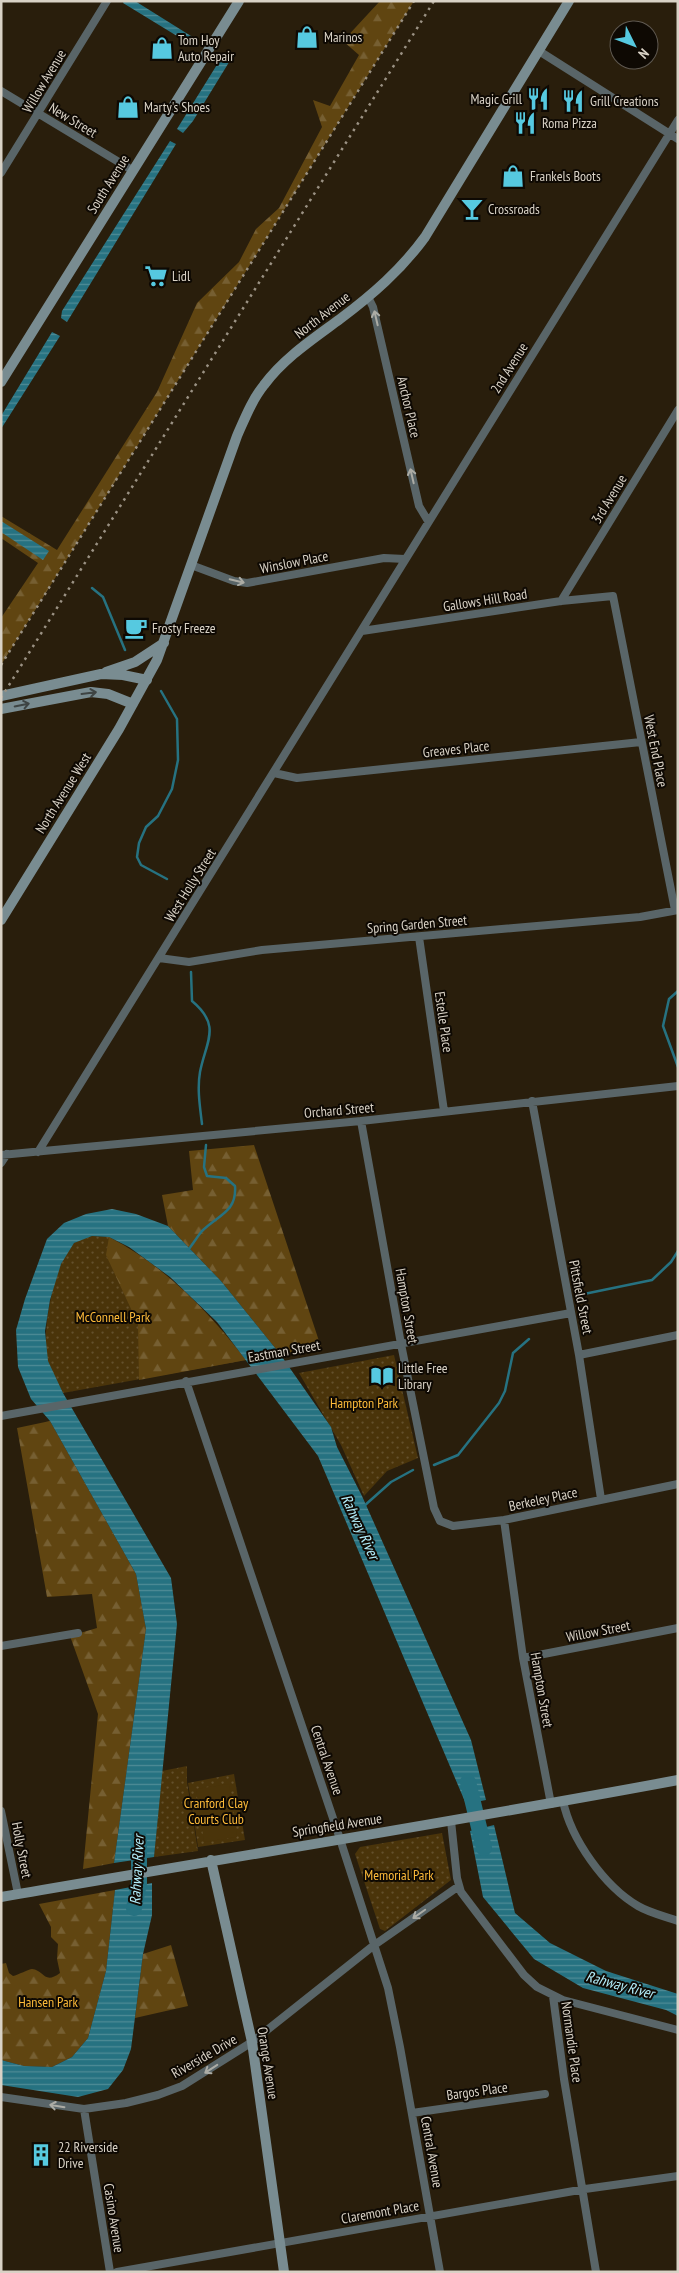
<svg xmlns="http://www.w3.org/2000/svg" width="679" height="2273" font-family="'PT Sans Narrow',sans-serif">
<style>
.grass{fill:url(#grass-dots)}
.forest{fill:url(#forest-firs)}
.pitch{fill:#4a340a}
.water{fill:url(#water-rules)}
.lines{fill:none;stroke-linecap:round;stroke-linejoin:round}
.stream{stroke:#267281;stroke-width:2.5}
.river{stroke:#267281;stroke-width:16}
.street{stroke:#596568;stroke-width:8}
.secondary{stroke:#798c91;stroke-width:10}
.rail{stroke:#9b9284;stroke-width:2.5;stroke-dasharray:2.5 5;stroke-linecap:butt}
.oneway{stroke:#acaca5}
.oneway2{stroke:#3e4443}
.labels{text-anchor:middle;stroke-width:4;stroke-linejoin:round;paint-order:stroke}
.poi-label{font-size:14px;fill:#d9d2c6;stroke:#0e0903;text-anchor:start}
.street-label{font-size:14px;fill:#d9d2c6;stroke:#0e0903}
.park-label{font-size:14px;fill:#ffbc3a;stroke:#0e0903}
.water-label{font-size:15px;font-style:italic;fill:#b2edfa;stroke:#0e0903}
</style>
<defs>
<pattern id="grass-dots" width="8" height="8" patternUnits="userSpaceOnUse" patternTransform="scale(1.25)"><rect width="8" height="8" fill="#4a340a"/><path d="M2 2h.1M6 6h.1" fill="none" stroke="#64502c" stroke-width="1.8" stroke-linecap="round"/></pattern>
<pattern id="forest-firs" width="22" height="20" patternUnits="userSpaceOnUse" patternTransform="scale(1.25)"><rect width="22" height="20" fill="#604511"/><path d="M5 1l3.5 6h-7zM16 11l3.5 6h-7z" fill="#765f32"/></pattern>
<pattern id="water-rules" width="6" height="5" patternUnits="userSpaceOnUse" patternTransform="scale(1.25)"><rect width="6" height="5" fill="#267281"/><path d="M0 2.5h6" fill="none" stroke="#4f8c97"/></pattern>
</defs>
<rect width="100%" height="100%" fill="#291e0c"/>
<path class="grass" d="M92,1236L109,1237L246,1360L63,1393C58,1383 52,1373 48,1362C40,1336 54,1262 74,1243C78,1240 87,1238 92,1236Z
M394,1355L418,1458L387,1471L364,1496L341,1445L299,1373Z
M187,1766V1782L198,1851L154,1857L162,1771Z
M234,1774L245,1840L198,1847L188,1783Z
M442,1833L451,1880L385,1931L380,1929L355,1854L360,1847Z"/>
<path class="forest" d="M380,1H414L1,665V618L38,563L1,538V516L57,550L157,392L197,303L239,262L256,229L279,208L322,127L313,100L330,106L359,55L343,41Z
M254,1145L321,1347L280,1354L221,1281L168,1226L162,1195L193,1190L189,1151Z
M109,1237C165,1266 208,1311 246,1360L139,1380L138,1324L106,1255Z
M50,1421L136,1574L146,1629L114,1863L83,1869L98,1714L70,1636L97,1628L92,1594L47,1597L17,1428Z
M115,1890L106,1971L88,2038L72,2057L52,2067L24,2066L1,2060V1964L6,1963L9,1973L13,1976C18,1975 29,1969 32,1969C44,1970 44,1985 60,1973L57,1959L58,1944L51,1937V1927L39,1904Z
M171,1945L188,2006L135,2018L143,1954Z"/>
<path class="pitch" d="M229,1784L231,1799L198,1804L196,1789Z
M232,1804L234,1819L201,1824L199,1809Z
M235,1822L237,1837L204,1842L202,1827Z"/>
<path class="water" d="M124,1H135L199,41L195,47L123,3Z
M223,55L231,59L193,121L183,133L177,129Z
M170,141L176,144L67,322L61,318L62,311Z
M52,332L60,336L1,429V416Z
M1,521L49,551L43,560L1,532Z
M112,1209L136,1214L168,1226L221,1281L280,1354L331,1427L337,1447L362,1496L471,1740L486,1800L466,1804L318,1456L217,1322L170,1277L129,1247L109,1237L92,1236L74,1243L61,1264L50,1300L45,1331L48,1361L63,1393L171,1578L177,1624L154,1857L114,1863L146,1629L136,1574L50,1421L31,1399L18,1367L16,1330L25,1299L47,1239L64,1223L86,1214Z
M494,1825L515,1913L550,1943L606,1971L678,1994V2016L666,2010L583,1988L534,1959L483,1897L470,1831Z
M152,1883V1915L143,1954L131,2049L123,2070L108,2089L78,2097L1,2085V2060L24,2066L52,2067L72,2057L88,2038L106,1971L115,1890Z"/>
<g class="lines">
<path class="stream" d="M92,588L103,597L125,650
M161,691L177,719L178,760L172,789L158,816L146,827L139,843L137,857L141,865L167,879
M191,972L192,1001C222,1026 206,1041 200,1072C197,1089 200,1107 202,1124
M678,991L669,999L663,1026L678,1067
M188,1250C193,1244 197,1237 202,1231C218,1215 237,1212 235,1186L226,1178L207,1176L204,1167L206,1145
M584,1294L652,1280L671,1262L678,1251
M434,1465L458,1455L499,1403L505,1391L513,1353L529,1339
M364,1506L391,1482L413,1470"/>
<path class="river" d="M468,1782L484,1848
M134,1908L139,1883V1838"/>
<path class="street" d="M539,51L678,139
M1,91L132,170
M1,173L107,1
M368,297L373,307L419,506L428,521
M191,565L234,581L247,583L384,558L405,559
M561,601L678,410
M362,631L561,601L613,596L675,910
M274,773L297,778L641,742
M419,937L444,1111
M159,958L189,962L262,950L640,917L678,910
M532,1101L579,1355L601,1499
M361,1121L401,1344L434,1508L440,1521L453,1526L504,1520L678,1484
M38,1152L678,120
M1,1155L361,1121L678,1086
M1,1163L7,1154
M579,1355L678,1335
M186,1381L340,1839L388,1988L400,2047L440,2272
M1,1416L571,1313
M504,1520L523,1658L551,1804
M1,1646L78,1633
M523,1658L678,1628
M563,1801C571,1839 604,1886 638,1906C650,1913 664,1916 678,1921
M1,1811L18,1894
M451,1821L457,1878L461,1892L524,1975L537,1987L563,2000L678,2030
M553,1996L564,2079L596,2272
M1,2097L84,2109L126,2103L158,2095L182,2086L252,2042L373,1946L459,1886
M84,2109L110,2272
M412,2113L545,2094
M117,2272L585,2189L678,2176"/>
<path class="secondary" d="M1,382L239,1
M106,672L135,662L164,643
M1,696L101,674L123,675L147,680
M1,709L91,692L108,694L133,704
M1,920L119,729L157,660L237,436C245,418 252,400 264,385C284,358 313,339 340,319C372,295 401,270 425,237L569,1
M211,1860L252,2042L284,2272
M1,1897C227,1858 453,1822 678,1780"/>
<path class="rail" d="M1,665L414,1
M1,698L434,1"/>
</g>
<defs><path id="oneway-shaft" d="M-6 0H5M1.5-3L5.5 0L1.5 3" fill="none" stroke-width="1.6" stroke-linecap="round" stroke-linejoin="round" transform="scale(1.25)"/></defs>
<g class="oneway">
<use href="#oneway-shaft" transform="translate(376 318) rotate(-103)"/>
<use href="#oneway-shaft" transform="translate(412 476) rotate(-103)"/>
<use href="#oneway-shaft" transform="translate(237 581) rotate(13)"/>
<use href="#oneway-shaft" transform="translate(419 1914) rotate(145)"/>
<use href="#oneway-shaft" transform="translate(211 2069) rotate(147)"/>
<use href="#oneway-shaft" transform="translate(57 2106) rotate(-171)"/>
</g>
<g class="oneway2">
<use href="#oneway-shaft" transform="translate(89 693) rotate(-7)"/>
<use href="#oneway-shaft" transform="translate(22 705) rotate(-11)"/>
</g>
<defs>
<symbol id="shop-bare" viewBox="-9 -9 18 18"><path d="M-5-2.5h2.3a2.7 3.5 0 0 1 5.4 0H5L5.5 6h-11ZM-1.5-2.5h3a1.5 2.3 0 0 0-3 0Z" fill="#56c9e0" stroke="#0e0903" stroke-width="2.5" paint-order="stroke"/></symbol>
<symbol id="restaurant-bare" viewBox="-9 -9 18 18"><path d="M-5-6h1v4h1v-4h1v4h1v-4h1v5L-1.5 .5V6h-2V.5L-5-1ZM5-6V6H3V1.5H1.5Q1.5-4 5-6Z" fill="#56c9e0" stroke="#0e0903" stroke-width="2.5" paint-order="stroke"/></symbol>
<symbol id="bar-bare" viewBox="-9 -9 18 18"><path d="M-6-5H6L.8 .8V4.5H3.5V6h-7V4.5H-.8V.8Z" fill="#56c9e0" stroke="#0e0903" stroke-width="2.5" paint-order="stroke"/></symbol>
<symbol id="supermarket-bare" viewBox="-9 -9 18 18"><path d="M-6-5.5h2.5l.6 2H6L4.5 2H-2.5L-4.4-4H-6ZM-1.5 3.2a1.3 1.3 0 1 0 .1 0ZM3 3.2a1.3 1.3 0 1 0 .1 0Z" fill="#56c9e0" stroke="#0e0903" stroke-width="2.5" paint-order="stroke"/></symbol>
<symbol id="cafe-bare" viewBox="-9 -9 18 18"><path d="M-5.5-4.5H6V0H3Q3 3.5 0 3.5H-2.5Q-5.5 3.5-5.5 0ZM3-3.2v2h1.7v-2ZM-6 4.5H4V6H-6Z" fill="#56c9e0" stroke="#0e0903" stroke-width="2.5" paint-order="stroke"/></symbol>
<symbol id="library-bare" viewBox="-9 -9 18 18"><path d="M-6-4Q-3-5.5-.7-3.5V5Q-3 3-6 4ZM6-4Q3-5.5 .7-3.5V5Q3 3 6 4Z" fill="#56c9e0" stroke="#0e0903" stroke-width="2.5" paint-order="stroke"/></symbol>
<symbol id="building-bare" viewBox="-9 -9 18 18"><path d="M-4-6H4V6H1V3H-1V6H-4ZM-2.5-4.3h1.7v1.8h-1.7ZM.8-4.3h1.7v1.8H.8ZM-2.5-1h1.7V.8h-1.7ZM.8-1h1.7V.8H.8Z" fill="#56c9e0" stroke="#0e0903" stroke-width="2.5" paint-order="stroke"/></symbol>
</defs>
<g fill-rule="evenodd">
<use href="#shop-bare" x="291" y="21" width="32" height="32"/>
<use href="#shop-bare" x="146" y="32" width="32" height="32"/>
<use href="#restaurant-bare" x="522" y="83" width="32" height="32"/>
<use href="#restaurant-bare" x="557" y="85" width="32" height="32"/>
<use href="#shop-bare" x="112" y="91" width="32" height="32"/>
<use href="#restaurant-bare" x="509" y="107" width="32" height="32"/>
<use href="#shop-bare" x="497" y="160" width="32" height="32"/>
<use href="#bar-bare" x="456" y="193" width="32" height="32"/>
<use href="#supermarket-bare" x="140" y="260" width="32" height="32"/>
<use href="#cafe-bare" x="120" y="612" width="32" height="32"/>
<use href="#library-bare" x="366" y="1360" width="32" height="32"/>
<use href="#building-bare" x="25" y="2139" width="32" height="32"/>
</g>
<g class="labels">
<g class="poi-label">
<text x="324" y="42">Marinos</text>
<text x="178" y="45">Tom Hoy<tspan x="178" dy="16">Auto Repair</tspan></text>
<text x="522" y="104" text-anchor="end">Magic Grill</text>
<text x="590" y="106">Grill Creations</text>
<text x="144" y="112">Marty's Shoes</text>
<text x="542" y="128">Roma Pizza</text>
<text x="530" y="181">Frankels Boots</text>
<text x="488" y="214">Crossroads</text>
<text x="172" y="281">Lidl</text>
<text x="152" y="633">Frosty Freeze</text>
<text x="398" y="1373">Little Free<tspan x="398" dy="16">Library</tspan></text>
<text x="58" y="2152">22 Riverside<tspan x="58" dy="16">Drive</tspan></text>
</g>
<g class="street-label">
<text transform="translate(44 81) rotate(-59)" y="5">Willow Avenue</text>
<text transform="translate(73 120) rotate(31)" y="5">New Street</text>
<text transform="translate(108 184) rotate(-58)" y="5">South Avenue</text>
<text transform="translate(322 315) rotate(-38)" y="5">North Avenue</text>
<text transform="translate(509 368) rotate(-58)" y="5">2nd Avenue</text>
<text transform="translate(409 407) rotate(77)" y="5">Anchor Place</text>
<text transform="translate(609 499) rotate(-59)" y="5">3rd Avenue</text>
<text transform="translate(294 562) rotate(-11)" y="5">Winslow Place</text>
<text transform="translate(485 600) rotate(-9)" y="5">Gallows Hill Road</text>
<text transform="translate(456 749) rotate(-6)" y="5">Greaves Place</text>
<text transform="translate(656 751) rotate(79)" y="5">West End Place</text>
<text transform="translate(63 793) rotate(-58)" y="5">North Avenue West</text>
<text transform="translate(190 885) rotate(-58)" y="5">West Holly Street</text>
<text transform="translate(417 924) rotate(-5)" y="5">Spring Garden Street</text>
<text transform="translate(444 1022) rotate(82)" y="5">Estelle Place</text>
<text transform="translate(339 1110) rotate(-5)" y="5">Orchard Street</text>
<text transform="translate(581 1297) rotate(79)" y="5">Pittsfield Street</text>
<text transform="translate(407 1306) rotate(80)" y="5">Hampton Street</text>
<text transform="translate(284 1351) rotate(-10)" y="5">Eastman Street</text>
<text transform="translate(543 1499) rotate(-12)" y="5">Berkeley Place</text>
<text transform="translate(598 1631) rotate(-11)" y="5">Willow Street</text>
<text transform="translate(542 1690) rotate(80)" y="5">Hampton Street</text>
<text transform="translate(327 1760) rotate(71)" y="5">Central Avenue</text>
<text transform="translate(337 1825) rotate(-9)" y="5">Springfield Avenue</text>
<text transform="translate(22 1850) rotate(79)" y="5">Holly Street</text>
<text transform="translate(572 2042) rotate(82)" y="5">Normandie Place</text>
<text transform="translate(204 2056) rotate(-30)" y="5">Riverside Drive</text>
<text transform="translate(268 2063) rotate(81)" y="5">Orange Avenue</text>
<text transform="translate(477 2091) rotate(-8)" y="5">Bargos Place</text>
<text transform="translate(432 2152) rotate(80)" y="5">Central Avenue</text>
<text transform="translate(380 2212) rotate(-10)" y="5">Claremont Place</text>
<text transform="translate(114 2218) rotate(81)" y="5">Casino Avenue</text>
</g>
<g class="park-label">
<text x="113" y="1322">McConnell Park</text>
<text x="364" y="1408">Hampton Park</text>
<text x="216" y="1808">Cranford Clay<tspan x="216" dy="16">Courts Club</tspan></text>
<text x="399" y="1880">Memorial Park</text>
<text x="48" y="2007">Hansen Park</text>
</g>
<g class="water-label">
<text transform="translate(360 1527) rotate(65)" y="5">Rahway River</text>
<text transform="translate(137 1870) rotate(-87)" y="5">Rahway River</text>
<text transform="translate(620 1985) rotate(15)" y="5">Rahway River</text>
</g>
</g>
<rect width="679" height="2273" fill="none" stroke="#d9d2c6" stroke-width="5"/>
<g transform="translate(634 45) rotate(132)"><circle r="24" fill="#0e0903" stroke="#5f5951"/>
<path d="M0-4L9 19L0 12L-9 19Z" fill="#56c9e0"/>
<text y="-8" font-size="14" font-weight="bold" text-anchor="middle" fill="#d9d2c6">N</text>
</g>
</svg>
